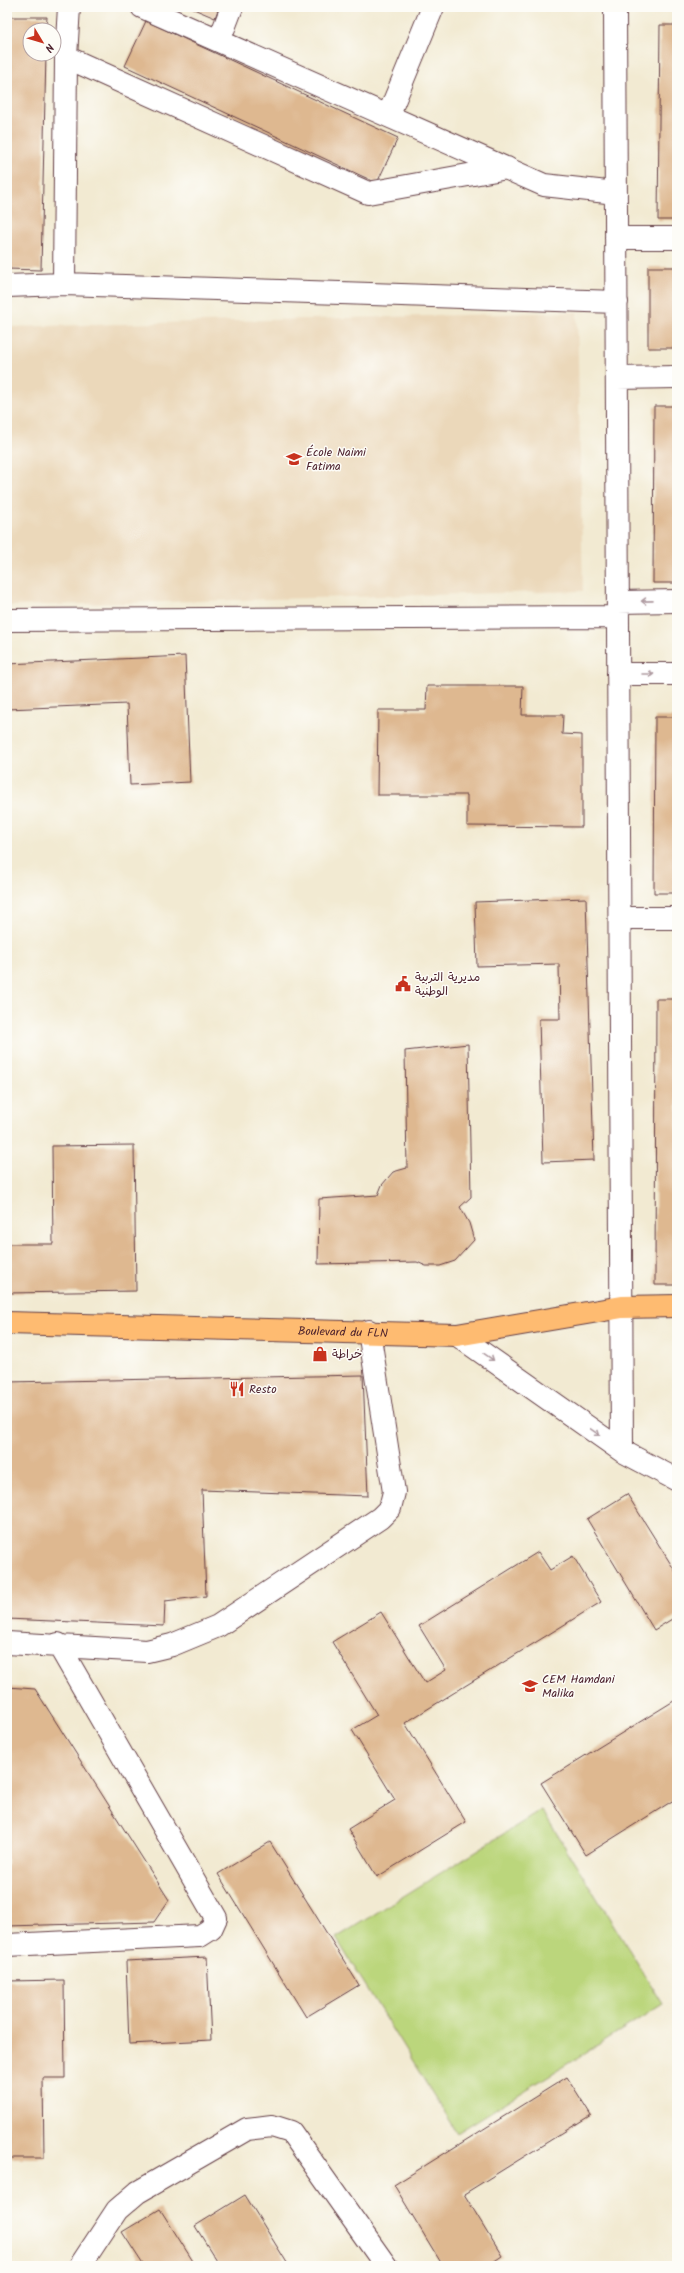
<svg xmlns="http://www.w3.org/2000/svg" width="684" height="2273" font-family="Kalam,'Playpen Sans Arabic',sans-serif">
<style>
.built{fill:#ebd8ba}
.green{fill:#bbd67c;stroke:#827a54}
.building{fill:#deb890}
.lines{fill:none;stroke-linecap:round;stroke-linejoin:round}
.lane-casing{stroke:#633d44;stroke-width:24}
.street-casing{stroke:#633d44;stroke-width:24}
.primary-casing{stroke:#633d44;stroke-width:24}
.lane{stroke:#fff;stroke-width:22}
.street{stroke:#fff;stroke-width:22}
.primary{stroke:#febb71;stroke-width:22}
.oneway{stroke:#ae9aa0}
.labels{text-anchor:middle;stroke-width:3;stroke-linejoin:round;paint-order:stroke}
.poi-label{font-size:12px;fill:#4a1f2b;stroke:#fdfcf7;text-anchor:start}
.street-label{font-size:12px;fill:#4a1f2b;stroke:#fdfcf7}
</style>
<rect width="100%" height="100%" fill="#fdfcf7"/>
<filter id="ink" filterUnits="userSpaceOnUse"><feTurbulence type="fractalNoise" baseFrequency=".025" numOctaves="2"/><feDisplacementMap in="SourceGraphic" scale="8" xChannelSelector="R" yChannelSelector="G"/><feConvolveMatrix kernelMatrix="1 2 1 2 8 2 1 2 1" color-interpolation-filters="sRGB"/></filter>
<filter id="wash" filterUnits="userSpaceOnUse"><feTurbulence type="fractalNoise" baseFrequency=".012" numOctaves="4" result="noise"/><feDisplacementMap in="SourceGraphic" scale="16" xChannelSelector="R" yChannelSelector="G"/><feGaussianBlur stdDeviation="0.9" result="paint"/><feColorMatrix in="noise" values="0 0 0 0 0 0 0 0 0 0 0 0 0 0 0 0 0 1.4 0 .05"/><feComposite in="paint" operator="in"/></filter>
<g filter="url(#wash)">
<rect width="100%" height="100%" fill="#f2ead2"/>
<path class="built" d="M577,312L583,591L7,606V327Z"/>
<path class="green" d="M542,1810L663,2004L457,2133L336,1938Z"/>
<g id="blocks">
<path class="building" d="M189,7H219L215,18Z
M7,17H47L46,30H30V54H46L41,270L7,269Z
M146,21L398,138L377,183L125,66Z
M660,25H677V220H658Z
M648,267H677V348H648Z
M654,406H677V583H653Z
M185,656L190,782L130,785L127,704L7,709V664Z
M427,686H523L522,715H563L562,734L582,735V827L467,826V795H377L378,710H426Z
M655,717H677V893H654Z
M586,898L594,1160L543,1162L539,1019H560L559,964L477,966L475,902Z
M656,999H677V1285H655Z
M468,1044L471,1197L460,1207L469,1223L474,1240L455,1261L440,1266H426L417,1262L318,1264L319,1199L378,1195L382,1185L393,1172L407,1168L405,1051Z
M134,1145L136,1291L7,1293V1244H53L52,1146Z
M363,1375L368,1496L202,1490L206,1596L165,1601L164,1626L7,1619V1382Z
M627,1494L677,1574V1616L654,1630L587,1519Z
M538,1552L550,1570L573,1556L601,1602L405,1723L466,1822L377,1877L348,1829L395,1800L352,1730L377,1715L332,1642L381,1612L425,1683L446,1670L419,1626Z
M7,1687L35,1689L169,1900L154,1922L7,1926Z
M677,1699V1798L586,1855L541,1783Z
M270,1842L359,1985L306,2017L218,1874Z
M207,1957L211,2040L129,2044L126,1961Z
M64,1980L65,2078H43L44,2158H7V1981Z
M567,2077L591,2115L464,2194L502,2256L487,2266H443L394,2185Z
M245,2195L289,2266H220L195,2226Z
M160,2209L196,2266H144L122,2232Z"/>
</g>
</g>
<g filter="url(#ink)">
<use href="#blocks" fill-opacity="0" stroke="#633d44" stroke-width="1"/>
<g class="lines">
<defs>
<path id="lane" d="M620,918H677
M80,2266L117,2210L138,2192L247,2129L272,2126L291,2132L386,2266"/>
<path id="street" d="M142,7L544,185L616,193
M615,7L622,1451
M219,41L232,7
M66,57L368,193L507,168
M388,116L433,7
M616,238H677
M64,284L617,302
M7,286L64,284L66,57L69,7
M617,378L677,377
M618,602L677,601
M7,620L618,617
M618,674H677
M457,1335L622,1451L677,1480
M7,1643L147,1651L172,1645L218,1626L380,1518L390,1508L394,1492L369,1331
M7,1945L200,1936L211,1929L216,1918L58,1644"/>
<g id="primary">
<path id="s1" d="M7,1323L457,1335L622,1307L677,1306"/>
</g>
</defs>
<use href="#lane" class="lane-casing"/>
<use href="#street" class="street-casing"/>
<use href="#primary" class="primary-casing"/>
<use href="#lane" class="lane"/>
<use href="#street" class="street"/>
<use href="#primary" class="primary"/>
</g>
<defs><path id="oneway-shaft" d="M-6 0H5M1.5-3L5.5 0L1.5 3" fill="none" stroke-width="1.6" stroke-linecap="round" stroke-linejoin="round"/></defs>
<g class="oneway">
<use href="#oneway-shaft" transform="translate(647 601) rotate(179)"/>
<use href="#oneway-shaft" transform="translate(648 674)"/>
<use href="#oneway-shaft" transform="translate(489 1357) rotate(35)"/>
<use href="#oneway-shaft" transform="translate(595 1432) rotate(35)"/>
</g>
</g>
<defs>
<symbol id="school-bare" viewBox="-9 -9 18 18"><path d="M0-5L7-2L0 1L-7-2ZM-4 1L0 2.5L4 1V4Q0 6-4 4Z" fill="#c8321e" stroke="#fdfcf7" stroke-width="2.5" paint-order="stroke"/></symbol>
<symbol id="civic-bare" viewBox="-9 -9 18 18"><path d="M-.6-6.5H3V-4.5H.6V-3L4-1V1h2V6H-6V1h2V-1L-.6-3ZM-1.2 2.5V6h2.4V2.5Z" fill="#c8321e" stroke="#fdfcf7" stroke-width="2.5" paint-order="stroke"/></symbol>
<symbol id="shop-bare" viewBox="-9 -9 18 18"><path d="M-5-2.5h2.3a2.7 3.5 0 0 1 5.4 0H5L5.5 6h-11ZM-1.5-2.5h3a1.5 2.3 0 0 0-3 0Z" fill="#c8321e" stroke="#fdfcf7" stroke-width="2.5" paint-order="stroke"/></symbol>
<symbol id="restaurant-bare" viewBox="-9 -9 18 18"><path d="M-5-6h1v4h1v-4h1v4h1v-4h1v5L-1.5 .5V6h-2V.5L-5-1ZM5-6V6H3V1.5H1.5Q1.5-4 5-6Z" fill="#c8321e" stroke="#fdfcf7" stroke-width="2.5" paint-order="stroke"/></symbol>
</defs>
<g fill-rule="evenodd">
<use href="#school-bare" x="283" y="448" width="22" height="22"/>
<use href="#civic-bare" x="392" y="973" width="22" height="22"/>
<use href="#shop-bare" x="309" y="1343" width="22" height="22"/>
<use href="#restaurant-bare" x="226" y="1378" width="22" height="22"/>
<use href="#school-bare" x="519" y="1675" width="22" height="22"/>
</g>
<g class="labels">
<g class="poi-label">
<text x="306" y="456">École Naimi<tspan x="306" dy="14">Fatima</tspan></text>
<text x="415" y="981">مديرية التربية<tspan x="415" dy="14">الوطنية</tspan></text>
<text x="332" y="1358">خراطة</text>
<text x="249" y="1393">Resto</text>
<text x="542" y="1683">CEM Hamdani<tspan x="542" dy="14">Malika</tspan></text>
</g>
<g class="street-label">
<text dy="4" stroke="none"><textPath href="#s1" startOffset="336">Boulevard du FLN</textPath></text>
</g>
</g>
<rect width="684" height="2273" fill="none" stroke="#fdfcf7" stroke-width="24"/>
<g transform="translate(42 42) rotate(128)"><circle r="19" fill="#fdfcf7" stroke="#b5a4a5"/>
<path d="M0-3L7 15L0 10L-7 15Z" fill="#c8321e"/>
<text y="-6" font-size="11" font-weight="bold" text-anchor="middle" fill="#4a1f2b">N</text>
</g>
</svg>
